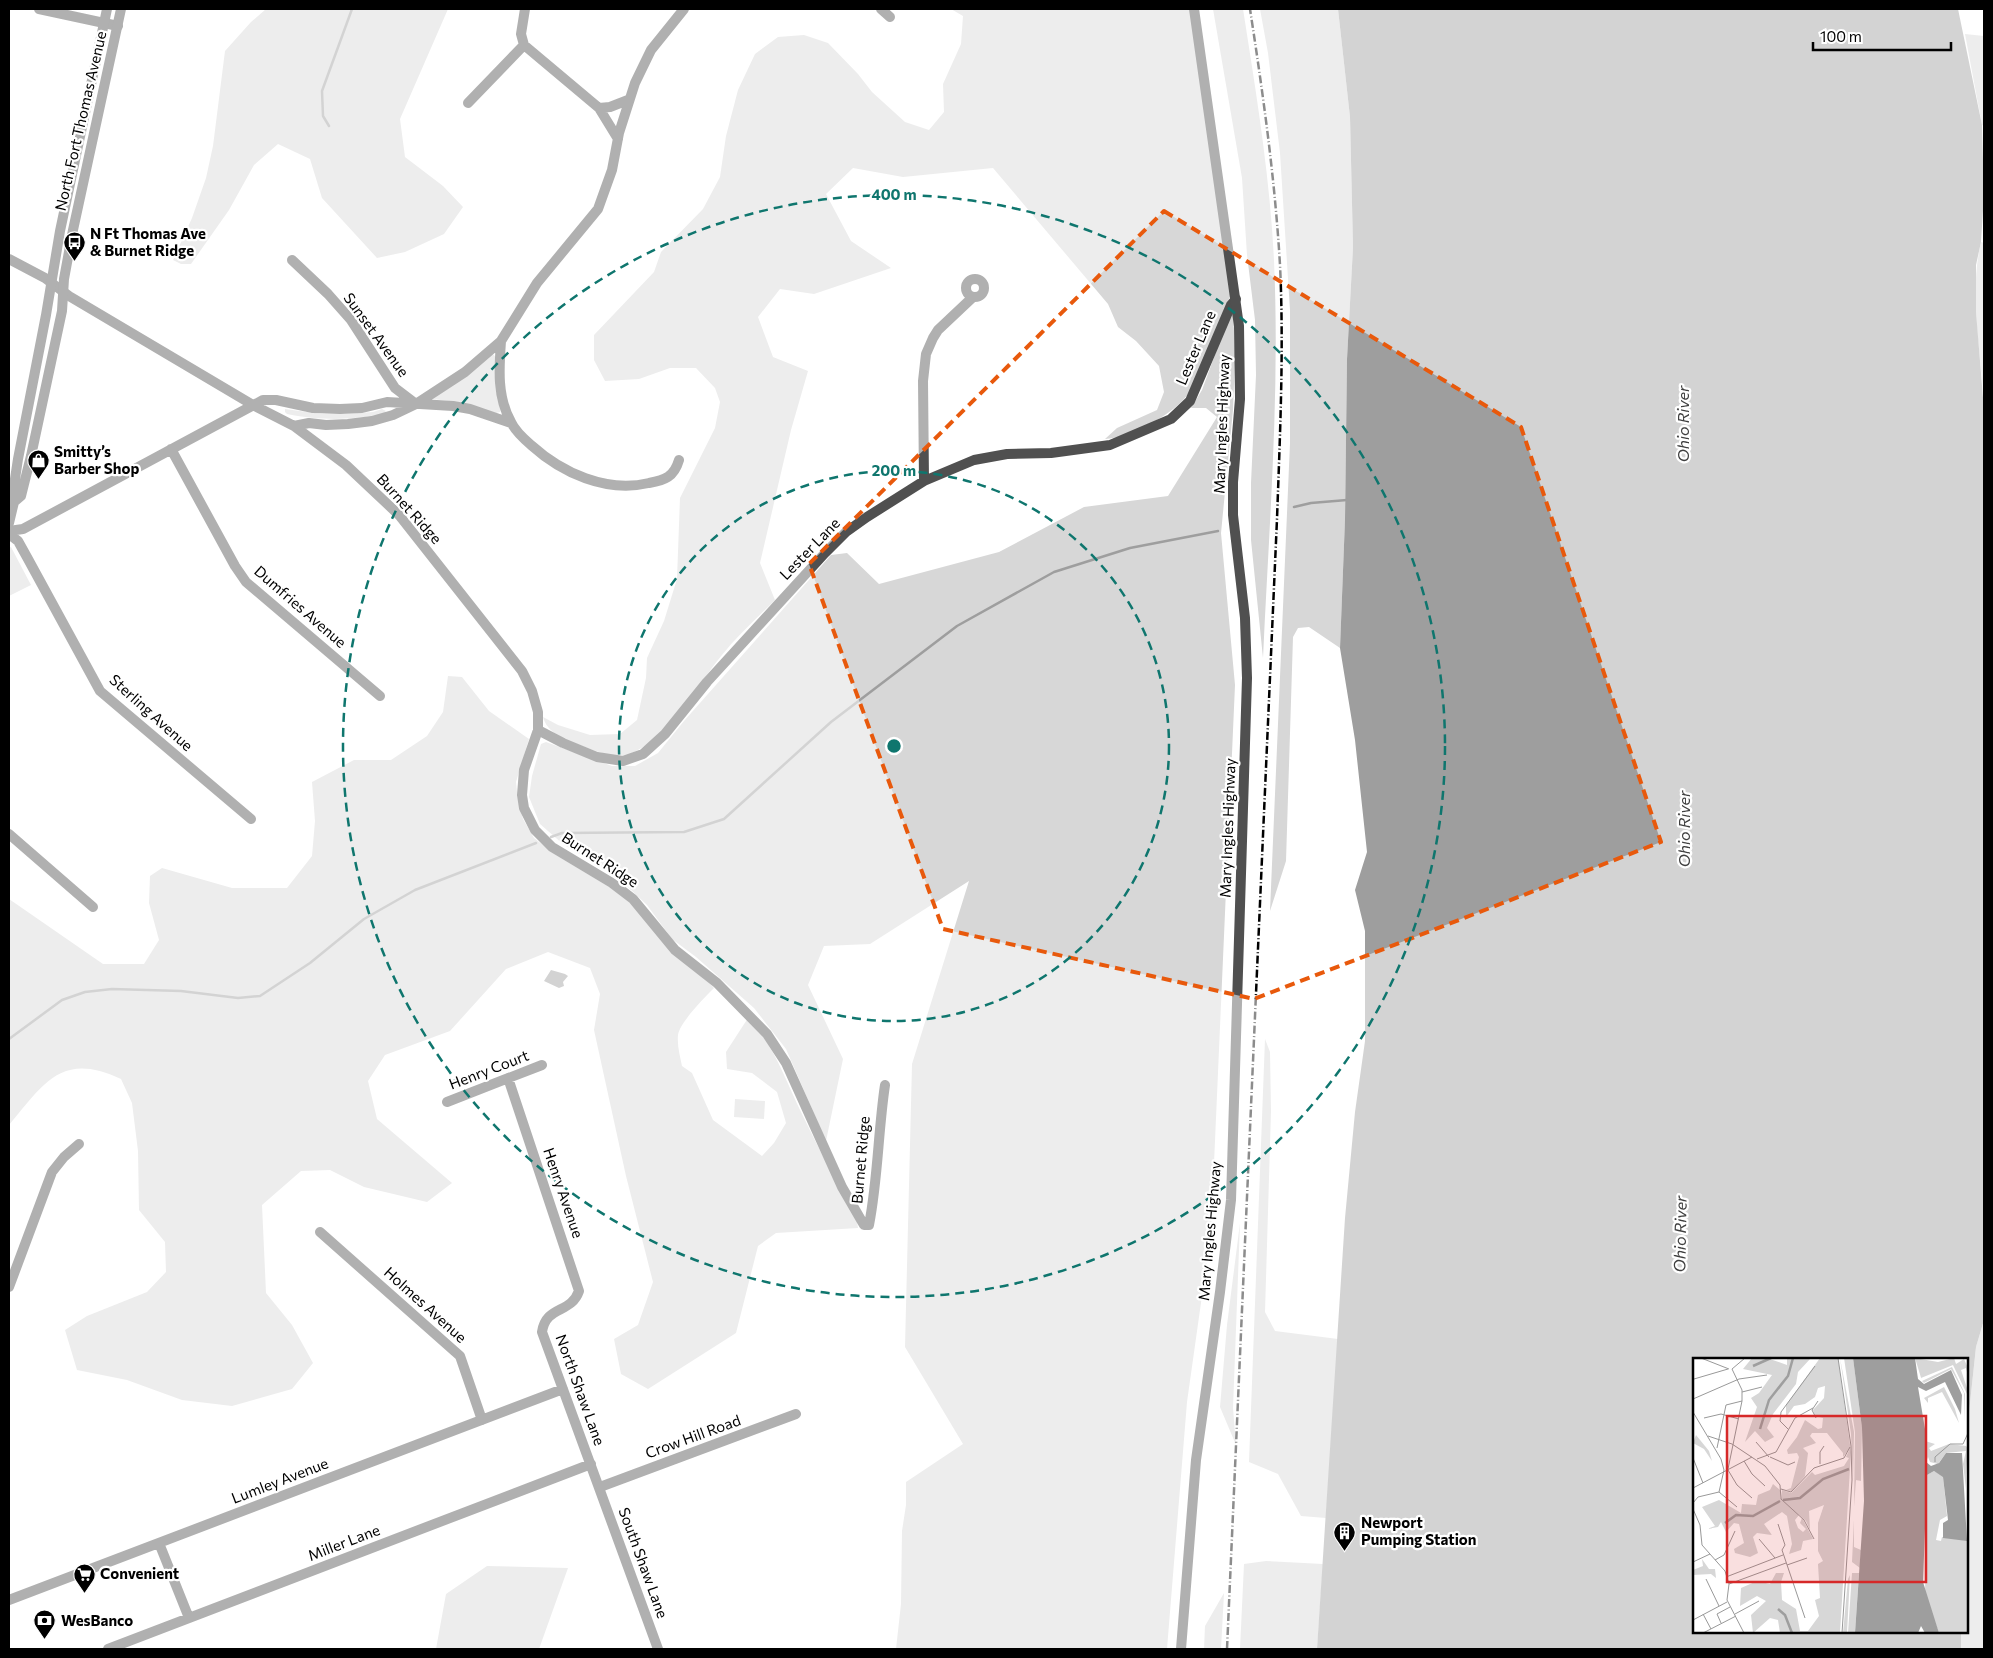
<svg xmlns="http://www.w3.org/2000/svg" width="1993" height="1658" font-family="Commissioner,sans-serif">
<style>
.green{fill:#d7d7d7}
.water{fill:#9e9e9e}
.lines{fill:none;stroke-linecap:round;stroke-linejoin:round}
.stream{stroke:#9e9e9e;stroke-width:2.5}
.minor{stroke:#505050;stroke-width:10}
.tertiary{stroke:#505050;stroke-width:10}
.rail{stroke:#000;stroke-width:2.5;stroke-dasharray:8 2.5 1 2.5;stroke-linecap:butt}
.marked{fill:none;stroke:#e8590c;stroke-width:4;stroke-dasharray:10 6;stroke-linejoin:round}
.ring{fill:none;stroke:#0f766e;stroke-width:2.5;stroke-dasharray:9 6}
.labels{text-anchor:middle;stroke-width:4.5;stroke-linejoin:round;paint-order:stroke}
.street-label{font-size:15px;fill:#000;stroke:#fff}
.poi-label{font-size:15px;font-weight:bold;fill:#000;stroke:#fff;text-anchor:start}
.water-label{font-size:16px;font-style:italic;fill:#3f3f3f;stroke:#fff}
.inset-river{fill:none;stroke:#9e9e9e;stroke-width:2.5}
.inset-road{fill:none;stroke:#999;stroke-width:1}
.view{fill:#d62828;fill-opacity:0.15;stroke:#d62828;stroke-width:2.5}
.inset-edge{fill:none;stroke:#000;stroke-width:2.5}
.centre{fill:#0f766e;stroke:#fff;stroke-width:2.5}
.ring-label{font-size:15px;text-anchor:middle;font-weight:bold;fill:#0f766e;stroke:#fff;stroke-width:4.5;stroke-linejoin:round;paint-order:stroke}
</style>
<rect width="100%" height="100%" fill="#fff"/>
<path class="green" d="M266,9H448L400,119L405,157L443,186L463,207L444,234L405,252L377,258L322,198L310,159L278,144L254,165L229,210L191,264H181L173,260L192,218L206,178L213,146L225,51L251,22Z
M951,9H1190L1231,294L1189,393C1174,414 1131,438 1105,439L1117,428L1157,410L1164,392L1159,366L1136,341L1118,327L1108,304L993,168L903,177L853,168L826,194L851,241L891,268L814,294L780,289L758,317L773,357L808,371L791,430L760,563L775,600C757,618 738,635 722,655C698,684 665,742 629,754C612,759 593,750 577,744C563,739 547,732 543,717L558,725L590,735L620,734L637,720L646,678L647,658L664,621L677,579L680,498L715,428L720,402L715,388L696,368H670L639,379L605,381L594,360V335L654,272L661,252L703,209L720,177L726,136L738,90L755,54L778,37L804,35L828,43L858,74L872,92L905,122L929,130L944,112L943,84L961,44L963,16Z
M1213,9H1243C1256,92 1270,176 1274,261C1280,393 1269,526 1263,658L1251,540V483L1256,375L1255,320L1247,255L1242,178Z
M1260,9H1338L1350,117L1353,247L1347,359L1345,519L1340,648L1309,627L1298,628L1293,637L1286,861L1270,911L1290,443V310L1280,153L1268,53Z
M1965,34L1984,36V126L1982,125Z
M1981,242L1984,243V410C1982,354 1968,298 1981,242Z
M1233,306L1235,357L1233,410L1221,533L1235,685L1211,1232L1187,1402L1167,1649H896L901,1604L902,1531L906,1505V1482L963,1444L905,1347L912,1064L969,881L870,944L824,946L808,985L843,1059L826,1141L786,1049L754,1008L696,957L672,939L647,905L614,874L564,845L540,824L529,797L532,776L541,744L546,742L612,766H635L658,753L684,721L831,555L847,553L879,584L999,552L1084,507L1168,496L1217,417L1206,408H1191L1202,390Z
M492,354L494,355L496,358V391L501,409L500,412L496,413L458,402L432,399Z
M285,409L322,414H343L373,412L382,409L386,411L384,414C349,420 323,421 287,414L285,412Z
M11,547L31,585L9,596V548Z
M448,676L462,677L489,711L529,739L516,782L518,801L523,819L534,838L556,855L626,897L714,988C705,997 680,1022 678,1035C677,1046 680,1056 682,1066L692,1073L713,1120L762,1156L774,1143L786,1123L777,1092L752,1073L727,1069L726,1052L748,1018C774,1045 785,1079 801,1112C819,1149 838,1186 857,1222L858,1228L776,1233L758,1246L736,1333L648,1389L621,1374L614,1339L638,1325L653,1282L626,1176L594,1030L600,994L590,968L548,952L506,969L450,1031L385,1055L368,1081L377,1119L452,1183L427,1202L364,1187L330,1170L301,1171L262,1205L266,1293L292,1325L313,1363L292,1389L232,1406L182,1400L127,1380L77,1370L65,1330L87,1316L147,1292L166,1272L165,1242L139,1210L138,1151L132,1103L121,1079C62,1051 44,1083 9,1125V899L103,964H144L159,940L149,903L150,876L162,868L232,888H287L312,856L315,821L312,782L354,760H391L427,736L443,712Z
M1265,1039L1270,1052L1271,1111L1265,1312L1275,1331L1338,1339L1326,1518L1301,1516L1278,1474L1249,1462Z
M735,1099L765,1101L764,1119L734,1117Z
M1240,1223L1233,1408L1236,1445L1220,1407L1227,1325Z
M1984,1320V1649H1961V1632H1967V1431L1976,1347Z
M1266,1561L1323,1564L1317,1649H1240L1244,1564Z
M487,1566L568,1568L539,1649H436L446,1594Z
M1224,1593L1221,1649H1204L1205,1626Z"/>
<path class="water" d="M1338,9H1958L1982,125L1984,195L1981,242L1976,265V312L1984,410V1320L1976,1347L1967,1431V1359H1694V1632H1961V1649H1317L1345,1218L1355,1112L1365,1041V931L1355,890L1367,852L1355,740L1340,648L1345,519L1347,359L1353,247L1350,117Z
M551,970L565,974L568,976L563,982L564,986L559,988L544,981Z"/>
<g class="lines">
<path class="stream" d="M329,126L323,116L322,91L352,9
M1294,507L1311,503L1347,500
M551,837L562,833L684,832L724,819L831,722L957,626L1054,572L1130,548L1218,531
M9,1039L62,1000L85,992L112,989L181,991L238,998L260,996L310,963L364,919L415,890L536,843"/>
<path class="minor" d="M39,9L118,26
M525,9L521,34L524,45L599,108L618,139
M881,9L890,17
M468,103L524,45
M599,108L610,107L628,100
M9,259L45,278L69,296L253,405L294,426L346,465L399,515L522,671L532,691L538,712V730L524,770L522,795L524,808L535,830L552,847L612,883L633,899L675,950L717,983L767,1034L786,1063L842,1187L864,1225H869C878,1179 878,1132 885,1085
M292,260L328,294L351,320L395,388L416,404
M966 288a9 9 0 1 1 18 0a9 9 0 1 1-18 0Z
M501,341C499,369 497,397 511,422C515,431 524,439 531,445C562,473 606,493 649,483C665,480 674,477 679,460
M294,426L309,423L326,425L348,424L372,421L393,415L416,404L465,372L501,341L537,283L598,209L612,170L619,133L635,83L651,50L684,9
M171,449L235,566L246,582L380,696
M924,481L923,381L926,354L933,338L938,330L973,297
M9,531L23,529L263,400H276L313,408L340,409L362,408L387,402L453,406L470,409L511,423
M9,534L18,541L28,559L100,691L251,819
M538,730L563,743L597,757L623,761L643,754L665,734L707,682L825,553L846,532L867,517L924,481L974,460L1007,454L1051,453L1110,445L1171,419L1190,401L1231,305L1236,299
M9,834L93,907
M508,1078L579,1291C571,1314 546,1305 542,1332L658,1649
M447,1102L542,1065
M320,1232L460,1356L482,1420
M9,1287L52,1172L64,1157L79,1144
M600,1487L796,1414
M159,1543L189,1618
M9,1600L563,1389
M108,1649L591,1464"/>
<path class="tertiary" d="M14,502L21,496L31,456L62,311L64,279L73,230L121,9
M9,523L14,502L13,492L18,459L46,315L60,231L107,9
M1181,1649L1196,1460L1220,1292L1231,1200L1247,678L1245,618L1233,515V482L1240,399L1239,326L1194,9"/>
<path class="rail" d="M1227,1649L1277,519C1280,434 1284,349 1280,265C1275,179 1263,94 1250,9"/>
</g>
<path d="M0 0H1993V1658H0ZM1164,211L1521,427L1661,842L1254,999L943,929L809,564Z" fill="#fff" fill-opacity=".55" fill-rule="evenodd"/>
<path class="marked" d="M1164,211L1521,427L1661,842L1254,999L943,929L809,564Z"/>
<g class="ring">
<circle cx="894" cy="746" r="275"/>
<circle cx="894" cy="746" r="551"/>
</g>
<defs>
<symbol id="bus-pin" viewBox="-11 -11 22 30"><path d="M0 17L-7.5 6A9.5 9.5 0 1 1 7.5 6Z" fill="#000" stroke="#fff"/><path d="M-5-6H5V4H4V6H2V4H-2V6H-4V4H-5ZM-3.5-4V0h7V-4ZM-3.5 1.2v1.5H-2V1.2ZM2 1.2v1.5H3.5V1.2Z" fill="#fff"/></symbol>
<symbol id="shop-pin" viewBox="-11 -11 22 30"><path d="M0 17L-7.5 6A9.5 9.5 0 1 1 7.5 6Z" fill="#000" stroke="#fff"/><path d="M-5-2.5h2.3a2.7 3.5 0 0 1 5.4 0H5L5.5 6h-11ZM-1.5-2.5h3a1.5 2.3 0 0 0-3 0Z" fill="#fff"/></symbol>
<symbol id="building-pin" viewBox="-11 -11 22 30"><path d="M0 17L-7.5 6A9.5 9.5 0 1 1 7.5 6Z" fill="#000" stroke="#fff"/><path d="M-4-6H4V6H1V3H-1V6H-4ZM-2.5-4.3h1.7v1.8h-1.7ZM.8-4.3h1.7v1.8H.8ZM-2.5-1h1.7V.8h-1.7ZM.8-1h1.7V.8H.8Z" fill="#fff"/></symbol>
<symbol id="supermarket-pin" viewBox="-11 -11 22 30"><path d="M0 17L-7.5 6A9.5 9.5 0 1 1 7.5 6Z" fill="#000" stroke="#fff"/><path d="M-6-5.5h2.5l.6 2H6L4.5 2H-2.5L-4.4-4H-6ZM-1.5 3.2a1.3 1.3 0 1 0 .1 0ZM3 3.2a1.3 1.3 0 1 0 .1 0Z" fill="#fff"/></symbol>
<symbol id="bank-pin" viewBox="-11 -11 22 30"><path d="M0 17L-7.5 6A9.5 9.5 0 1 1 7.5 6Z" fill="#000" stroke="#fff"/><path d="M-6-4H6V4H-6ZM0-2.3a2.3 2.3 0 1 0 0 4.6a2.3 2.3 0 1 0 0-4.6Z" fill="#fff"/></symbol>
</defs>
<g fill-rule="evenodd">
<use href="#bus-pin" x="62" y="230" width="25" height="34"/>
<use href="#shop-pin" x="26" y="448" width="25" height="34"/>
<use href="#building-pin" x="1332" y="1520" width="25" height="34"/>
<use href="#supermarket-pin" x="72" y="1562" width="25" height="34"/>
<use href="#bank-pin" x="32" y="1608" width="25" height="34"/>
</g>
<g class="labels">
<g class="street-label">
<text transform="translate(81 121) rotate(-77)" y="5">North Fort Thomas Avenue</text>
<text transform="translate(376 335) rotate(54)" y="5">Sunset Avenue</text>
<text transform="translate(1196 348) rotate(-67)" y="5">Lester Lane</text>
<text transform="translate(1222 424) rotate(-88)" y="5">Mary Ingles Highway</text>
<text transform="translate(409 509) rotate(48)" y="5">Burnet Ridge</text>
<text transform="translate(810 549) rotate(-46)" y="5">Lester Lane</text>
<text transform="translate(300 607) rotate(41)" y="5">Dumfries Avenue</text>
<text transform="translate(151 713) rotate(42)" y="5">Sterling Avenue</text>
<text transform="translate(1228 828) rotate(-88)" y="5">Mary Ingles Highway</text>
<text transform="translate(600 860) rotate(33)" y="5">Burnet Ridge</text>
<text transform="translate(489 1070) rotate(-21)" y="5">Henry Court</text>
<text transform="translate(861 1160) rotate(-85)" y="5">Burnet Ridge</text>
<text transform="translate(563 1193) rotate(71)" y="5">Henry Avenue</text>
<text transform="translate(1210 1231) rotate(-85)" y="5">Mary Ingles Highway</text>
<text transform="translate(425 1305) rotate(42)" y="5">Holmes Avenue</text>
<text transform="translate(580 1390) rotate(70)" y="5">North Shaw Lane</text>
<text transform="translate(693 1437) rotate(-20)" y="5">Crow Hill Road</text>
<text transform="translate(280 1481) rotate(-21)" y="5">Lumley Avenue</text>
<text transform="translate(344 1543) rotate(-21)" y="5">Miller Lane</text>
<text transform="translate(643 1563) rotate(70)" y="5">South Shaw Lane</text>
</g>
<g class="poi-label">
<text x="90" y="239">N Ft Thomas Ave<tspan x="90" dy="17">&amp; Burnet Ridge</tspan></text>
<text x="54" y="457">Smitty’s<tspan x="54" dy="17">Barber Shop</tspan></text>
<text x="1361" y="1528">Newport<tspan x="1361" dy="17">Pumping Station</tspan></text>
<text x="100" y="1579">Convenient</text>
<text x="61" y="1626">WesBanco</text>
</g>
<g class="water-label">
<text transform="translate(1683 424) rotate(-90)" y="6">Ohio River</text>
<text transform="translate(1684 829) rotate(-90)" y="6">Ohio River</text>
<text transform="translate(1680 1234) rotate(-89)" y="6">Ohio River</text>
</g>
</g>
<g transform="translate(1693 1358)">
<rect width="275" height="275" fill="#fff"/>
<path d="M59,0H74L94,7V0H118L105,14L103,26L80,56L74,70L81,79L72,84L62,73L52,84L64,49L58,40L66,35L79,17L50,11ZM127,0H145L158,94L147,275H87L85,262L77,260L60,275L58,257L73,243L64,238L47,248L48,230L64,223L77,226L83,215H91L88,224L89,242L103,251L107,273H115L126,258L122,242L127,240L125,206L130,203L125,193V165L131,147L116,153L117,172L113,163L88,141L89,132L98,135L119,114L122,117L151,108L156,100L153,99L157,90L150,99V95L134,75H119L117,78L123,85L110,90L115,95L112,118L99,133L93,132L98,130L106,99L104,95L95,96L94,92L104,79L112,62L125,71L129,70L130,60L122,58L120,52L131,40L132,28L125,30L122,39L112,46L101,48L93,59V47ZM147,0L161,74L160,124L158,76ZM151,0H160L169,70L168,123L163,122L161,149L162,74ZM222,0L245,4L261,0L263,6L271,1L275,10V14H274L273,10L268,12L275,33L274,58V36L260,7L228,20L229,23ZM259,9L272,36V64L271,35L258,11L231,25L229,23ZM251,29L262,51L266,65L249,34L235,40V45L231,40ZM3,77L16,93L19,103L11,91L0,85ZM232,83L242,86L236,90L238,93L256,86L273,88L275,90V130L273,103V131L270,106L273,93L253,95L245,106L237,104L235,99L233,104ZM241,113L250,118L254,158L247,162L243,182L248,183L249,179L275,182V178V275H246L232,237L234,117ZM80,126L87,132V140L106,157L102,162L105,170L110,174L113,171L107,165L109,160L120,181L110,183L108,192L96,196L99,186L94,158L89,154L71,166L79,177L64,175L60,179L65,195L57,199L42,195L41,191L51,185L46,166L41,165L33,174L28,164L25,169L14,171L22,168L9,149L26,142L48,155L49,146L63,147L65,137L77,132ZM161,162V189L168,192L167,210L159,204ZM9,201L16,211H22L23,220L18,216L0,217V212L10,208ZM159,215H166L162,275H155ZM157,217L154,275H150L155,221Z" fill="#d7d7d7"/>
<path d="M160,0H222L225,21L231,26L258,12L269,37L268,57L252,24L233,33L225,29L232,71L233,104L238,108L246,105L253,95H269L274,183L250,180V165L255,162L250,119L241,113L234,117L230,224L246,275H232L228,268L225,275H162L171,143L169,70Z" fill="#9e9e9e"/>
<path class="inset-river" d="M60,8L78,0M67,71L76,42L95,18L100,0M90,142L107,140L130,121L156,111M32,165L43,157L60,158L87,143M85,251L92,257L99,275"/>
<path class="inset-road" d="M8,0L36,11M145,0L158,88L159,122L149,275M0,5V21M39,11L52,0M1,21L35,11M49,34L69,29M0,41L46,21L74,17M0,54L28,101L31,112L26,134L5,139L0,145M11,60L28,56L46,61M123,60L119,52L125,43M95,71L87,63L88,54L122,8M15,78L39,86L72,108L87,127L88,141L111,162L121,181M63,84L76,99M24,90L33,47L49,43M77,99L95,107L102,104M0,100L10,125M64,101L83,94L102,60L120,50M51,103L59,116L72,128M242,104V99L257,86H270L275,75M127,106V94L131,88M35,111L49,43V32L39,11M35,112L44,127L59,140M0,130L59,99M88,131L98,134L121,110L151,100L157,89M26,134L44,149M0,151L7,167L9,187L32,213L36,226L34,242L51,275M85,166L92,187L89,192L112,260M66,181L82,200M22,202L31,197L42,173M0,204L17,196M94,207L114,200M33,219L90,197M13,221L26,248M36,226L93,205M10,256L18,271M42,256L66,243M0,262L34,244M28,265L24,256L37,249M10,275L43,258"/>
<path class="view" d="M34,58H233V224H34Z"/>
<rect width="275" height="275" class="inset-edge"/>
</g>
<circle cx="894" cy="746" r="8" class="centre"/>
<g class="ring-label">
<text x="894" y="200">400 m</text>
<text x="894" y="476">200 m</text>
</g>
<rect width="1993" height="1658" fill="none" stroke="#000000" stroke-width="20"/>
<path d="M1813 42v8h138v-8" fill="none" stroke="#000000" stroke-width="2.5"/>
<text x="1820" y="42" font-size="15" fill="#000000" stroke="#ffffff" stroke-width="4" paint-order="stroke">100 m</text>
</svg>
